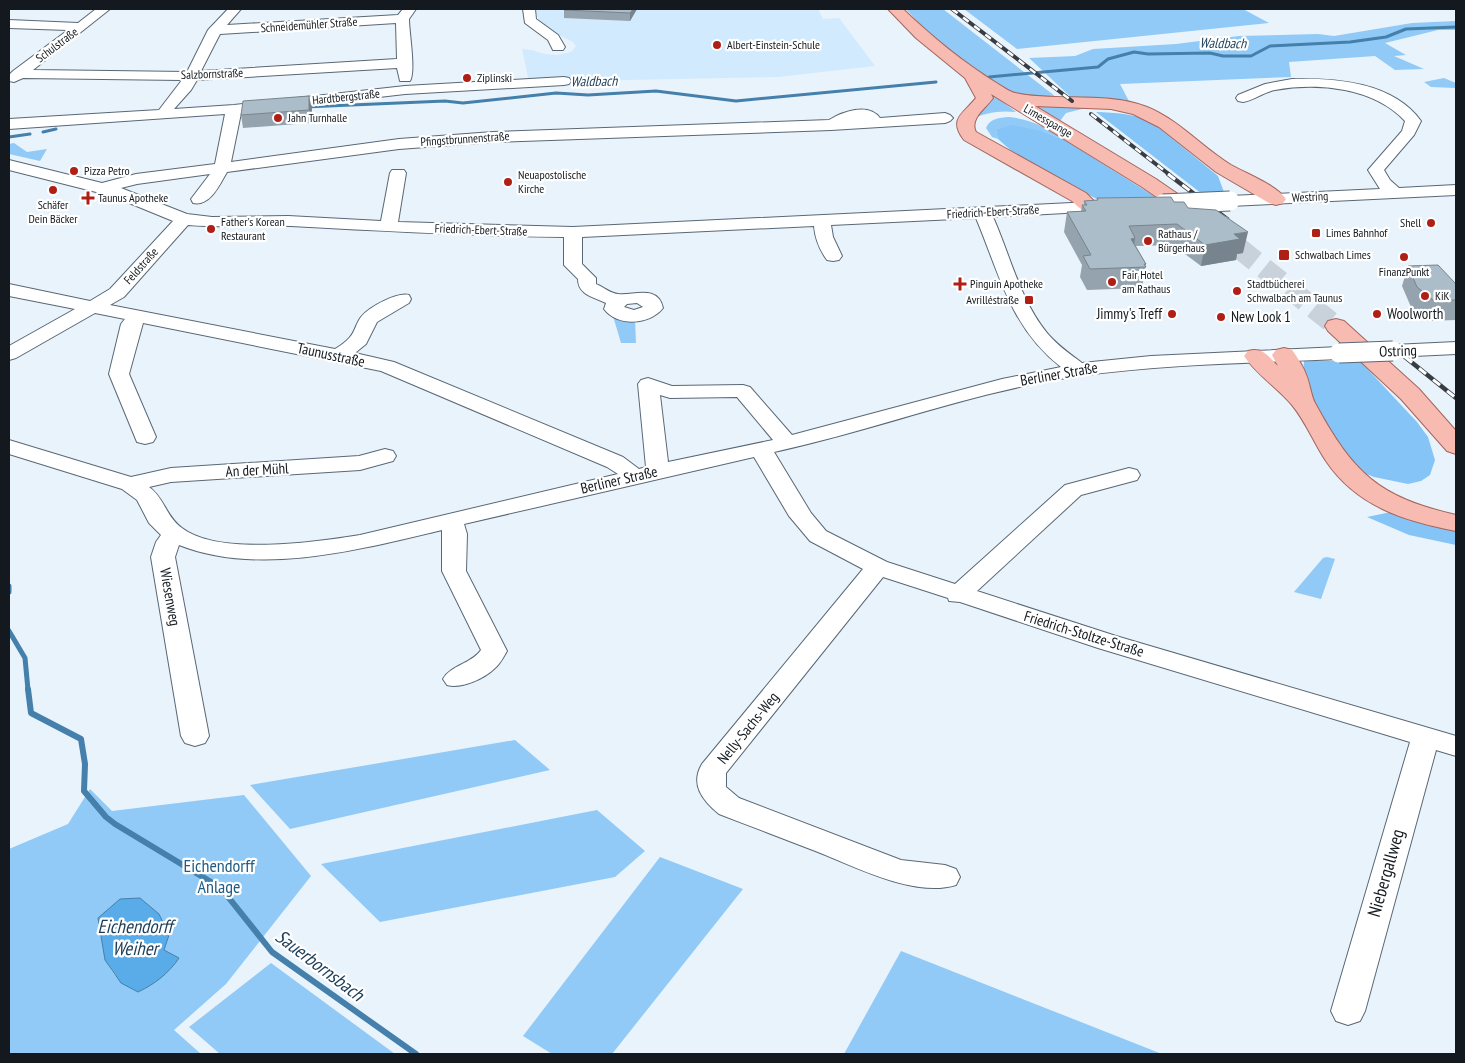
<svg xmlns="http://www.w3.org/2000/svg" width="1465" height="1063" font-family="'PT Sans Narrow',sans-serif">
<style>
.built{fill:#d2eafd}
.green{fill:#91caf6;fill-rule:evenodd}
.forest{fill:#85c4f6}
.water{fill:#59ace8;stroke:#4480ab}
.lines{fill:none;stroke-linecap:round;stroke-linejoin:round}
.stream-far2{stroke:#4480ab;stroke-width:3}
.stream-far1{stroke:#4480ab;stroke-width:5}
.stream{stroke:#4480ab;stroke-width:6}
.major-tunnel{stroke:#c9d2db;stroke-width:21;stroke-dasharray:21 11;stroke-linecap:butt}
.minor-casing{stroke:#596875;stroke-width:2}
.major-casing{stroke:#a3655d;stroke-width:2}
.minor{fill:#fff;fill-rule:evenodd}
.major{fill:#f7bbb2;fill-rule:evenodd}
.rail-far1-casing{stroke:#373d43;stroke-width:4}
.rail-casing{stroke:#373d43;stroke-width:4.5}
.rail-far1{stroke:#fff;stroke-width:2.5;stroke-dasharray:7;stroke-linecap:butt}
.rail{stroke:#fff;stroke-width:3;stroke-dasharray:9;stroke-linecap:butt}
.minor-bridge-casing{stroke:#596875;stroke-width:21;stroke-linecap:butt}
.minor-bridge{stroke:#fff;stroke-width:19}
.wall{fill:#94a3ae}
.shaded-wall{fill:#78848d}
.building{fill:#acbdca;stroke:#78848d}
.poi-dot{fill:#af1f15;stroke:#fff;stroke-width:2}
.labels{text-anchor:middle;stroke-width:4.5;stroke-linejoin:round;paint-order:stroke}
.far-street-label{font-size:12px;fill:#13191e;stroke:#fff}
.far-poi-label{font-size:12px;fill:#13191e;stroke:#fff;text-anchor:start}
.far-water-label{font-size:14px;font-style:italic;fill:#1c3e58;stroke:#fff}
.poi-label{font-size:15px;fill:#13191e;stroke:#fff;text-anchor:start}
.street-label{font-size:15px;fill:#13191e;stroke:#fff}
.near-park-label{font-size:18px;fill:#1f5b83;stroke:#fff}
.near-street-label{font-size:18px;fill:#13191e;stroke:#fff}
.near-water-label{font-size:19px;font-style:italic;fill:#1c3e58;stroke:#fff}
</style>
<rect width="100%" height="100%" fill="#e9f3fc"/>
<path class="built" d="M535,9H818L823,19L839,18L875,66L778,77L529,82L522,49L532,50L544,54L557,55L571,52L576,46L573,42L553,32L540,23Z"/>
<path class="green" d="M906,9H943L1060,100L1012,94L963,62L931,36Z
M964,9H1243L1269,23L1017,49Z
M1456,21V30H1438L1385,43L1406,55L1394,56L1424,69L1395,70L1375,56L1289,62L1291,77L1120,84L1131,105L1074,100L1029,58L1075,56L1093,49L1176,44L1239,36L1318,34L1334,36L1412,23Z
M1444,78L1456,83V88L1431,87L1424,82Z
M990,92L1016,112C998,110 985,113 968,120L991,101Z
M1026,104L1086,108L1066,113L1060,121L1063,126Z
M1009,117C1031,119 1047,128 1065,140L1042,131L996,130L998,139L992,137L986,128C990,118 999,118 1009,117Z
M14,143L27,152L47,149L40,161L9,154V144Z
M613,316L635,318L636,343H621Z
M1327,557L1335,559L1321,599L1294,592L1323,558Z
M515,740L550,770L290,829L250,785Z
M90,789L112,811L244,795L311,876L226,984L174,1030L201,1054H9V849L68,824ZM104,945L164,950L178,958L138,992C117,981 106,970 104,945Z
M597,810L645,851L615,877L380,922L321,864Z
M660,857L743,889L612,1054H552L523,1036Z
M901,951L1162,1054H844Z
M271,963L395,1054H220L189,1027Z"/>
<path class="forest" d="M1096,112C1116,113 1135,113 1153,123L1218,176L1224,192L1206,197Z
M1012,125L1042,131L1065,140L1160,200L1104,203L1016,155L998,139L996,130Z
M1304,361H1360L1417,422L1428,437L1435,460L1430,475L1421,481L1408,484L1374,477L1359,471L1335,449L1303,379Z
M1391,512L1456,529V545L1409,535L1367,517Z"/>
<path class="water" d="M140,898L159,914L169,935L164,950L179,958C169,973 155,984 138,992L121,983L105,960L98,918L120,899Z"/>
<g class="lines">
<path class="stream-far2" d="M989,77L1098,67L1108,59L1134,52L1148,54L1210,53L1223,56H1251L1270,46L1350,42L1386,37L1406,29L1456,27
M305,107L445,101L463,103L556,93L588,95L656,91L736,101L936,82
M43,132L56,129
M9,137L30,134"/>
<path class="stream-far1" d="M9,586V592
M9,631L25,658L28,690"/>
<path class="stream" d="M28,689L31,713L81,739L85,764L84,791L106,817L115,824L221,888L272,952L416,1054"/>
<path class="major-tunnel" d="M1214,228L1336,326"/>
<defs>
<path id="minor" d="M96,9H110L33,70L187,72L208,30L228,9H241L227,25L398,15L403,9H416L409,19C409,33 416,71 410,81H400L397,68L197,80L191,90L174,109L234,105L405,86L564,77L569,78L571,81L569,84L564,85L405,94L241,113L231,162L399,139L493,132L829,120C842,112 868,102 880,118L945,113L950,115L953,118L950,121L945,123L831,130L493,142L399,149L227,172C220,184 210,207 193,203L191,199L210,174L137,184L121,188L187,214L212,217L288,216L381,221L390,173L392,170H404L406,173L398,222L573,227L1112,201L1118,202L1120,206L1118,210L993,217C1010,255 1020,300 1047,333C1057,345 1070,354 1082,363L1151,356L1339,347L1346,349L1349,353L1346,357L1339,359C1252,363 1165,364 1079,376C975,391 876,430 774,452L811,513L826,531L887,562L955,584L1065,485L1129,468L1137,470L1140,475L1137,480L1081,495L977,591L1116,636L1456,736V756L1436,750L1365,1011L1360,1021L1348,1025L1336,1021L1331,1011L1410,742L1098,648L960,602L949,601L948,598L883,577L726,773V787L739,798L901,860L945,865L956,869L960,877L956,885C915,898 856,867 818,852C785,839 752,827 719,814C702,800 690,784 702,764L863,569L810,541L789,516L754,457L464,524L467,534L466,571L507,651C504,656 500,664 495,668C484,679 461,689 447,685L443,679C451,665 471,664 481,650L442,571V530C362,549 259,577 179,545L175,557L209,736L205,743L195,746L185,743L181,736L151,557L156,542L161,535L149,523L137,500L122,489L9,454V440L131,477L171,468L359,456L385,449L393,451L396,456L393,461L360,470L171,482L149,487C164,497 166,517 182,528C218,556 317,542 360,535L618,474L607,467L381,371L143,323L129,374L156,437L153,442L145,444L137,442L109,374L121,324L125,319L95,313L16,358L9,360V346L75,309L9,296V284L90,301L110,289L173,221L112,196L9,170V160L102,183L136,174L215,164L225,114L9,129V119L159,110L182,80L23,78L14,82L9,81V75L13,71L68,30L9,28V20L78,23ZM396,23L397,59L201,71L220,34ZM976,218C1000,275 1010,327 1061,367L1002,379L792,435L750,387L743,385L672,386L648,378L641,380L638,384L646,467L639,469L623,457L394,362L355,353L366,344L377,322L409,303L411,299L409,295C397,292 369,307 361,317C356,323 355,332 350,337C346,342 340,346 335,349L110,305L124,297L188,225C223,228 256,225 291,226C382,231 473,236 564,237V265L578,279C578,295 594,297 606,303L604,309C617,327 650,325 663,308C658,284 633,296 618,294C612,294 603,287 596,284V278L582,264V237L814,226C815,238 819,249 827,260L833,261L839,260L842,256L833,237L831,225ZM637,303L643,307L634,310L624,307L627,304ZM660,395L670,398L737,397L773,440L668,462Z
M523,9H535L536,19L558,35L565,47L563,50H553L548,40L525,23Z
M1292,79C1335,78 1393,82 1421,121L1414,135L1384,170L1390,180L1399,188L1456,185V195L1230,206L1224,205L1222,201L1224,197L1230,196L1380,189L1368,170L1402,131L1405,121C1374,88 1319,82 1275,90C1264,92 1254,100 1243,102L1238,101L1236,98L1238,95L1265,84Z
M1456,342V354L1393,357L1386,355L1383,351L1386,347L1393,345Z"/>
<path id="major" d="M888,9H903C932,37 964,63 998,84C1003,87 1010,92 1015,93C1058,102 1105,91 1147,107C1179,120 1202,147 1231,165C1247,174 1276,185 1286,199L1283,203L1276,205L1269,203L1216,172L1159,127L1133,114L1111,109L1035,106L1156,179L1204,212L1207,216L1204,220L1197,222L1190,220L1142,187L991,94L993,98C986,108 969,119 976,132L1086,193L1100,207L1097,211C1085,214 1080,209 1072,201L964,140C948,119 963,114 976,98L965,78L916,38Z
M1336,319L1344,321L1419,389L1456,431V454L1447,451L1401,399L1328,331L1325,326L1328,321Z
M1284,348L1292,350C1298,358 1304,368 1307,377C1310,385 1311,395 1315,403C1353,473 1378,497 1456,515V531C1405,521 1357,507 1326,461C1314,443 1306,422 1292,405C1278,388 1258,376 1244,356L1248,351C1263,347 1268,356 1278,366L1272,355L1276,350Z"/>
</defs>
<use href="#minor" class="minor-casing"/>
<use href="#major" class="major-casing"/>
<use href="#minor" class="minor"/>
<use href="#major" class="major"/>
<defs>
<path id="rail-far1" d="M952,9L1072,101
M1091,114L1170,175"/>
<path id="rail" d="M1168,174L1227,219
M1405,357L1456,398"/>
</defs>
<use href="#rail-far1" class="rail-far1-casing"/>
<use href="#rail" class="rail-casing"/>
<use href="#rail-far1" class="rail-far1"/>
<use href="#rail" class="rail"/>
<defs>
<path id="minor-bridge" d="M1163,204L1230,201
M1339,353L1393,351"/>
</defs>
<use href="#minor-bridge" class="minor-bridge-casing"/>
<use href="#minor-bridge" class="minor-bridge"/>
</g>
<path class="wall" d="M564,9H637L630,21L564,18Z
M312,109L311,123L243,128L241,115Z
M1097,198L1174,202L1188,208L1243,253L1237,254L1236,260L1201,266L1173,245L1136,246L1146,264L1142,288L1087,290L1080,277L1082,265L1064,232L1067,212L1081,211L1082,205H1084V201L1097,200Z
M1408,266L1456,284V320L1427,321L1411,307L1402,286Z"/>
<path class="shaded-wall" d="M633,9H637L630,21V13Z
M309,96L312,109L311,123L309,110Z
M1248,232L1243,253L1237,254L1236,260L1201,266L1205,245L1234,234Z
M1135,238L1132,259L1131,239Z"/>
<path class="building" d="M564,9H633L630,13L564,10Z
M309,96V110L241,115L243,101Z
M1171,197L1174,202H1184L1188,208L1216,210L1248,232L1234,234L1240,239L1205,245L1177,224L1129,226L1135,238L1131,239L1146,264H1144L1146,267L1090,269L1083,256L1091,255L1067,212L1086,211L1082,205H1087L1084,201L1098,200L1097,198Z
M1438,265L1456,284V300H1433L1417,287L1408,266Z"/>
<g class="poi-dot">
<circle cx="717" cy="45" r="5"/>
<circle cx="467" cy="78" r="5"/>
<circle cx="278" cy="118" r="5"/>
<circle cx="74" cy="171" r="5"/>
<circle cx="508" cy="182" r="5"/>
<circle cx="53" cy="190" r="5"/>
<path d="M85.5 190.5h5v5h5v5h-5v5h-5v-5h-5v-5h5z"/>
<circle cx="1431" cy="223" r="5"/>
<circle cx="211" cy="229" r="5"/>
<rect x="1311" y="228" width="10" height="10" rx="2.5"/>
<circle cx="1148" cy="241" r="5"/>
<rect x="1278" y="249" width="12" height="12" rx="2.5"/>
<circle cx="1404" cy="257" r="5"/>
<circle cx="1112" cy="282" r="5"/>
<path d="M957.5 276.5h5v5h5v5h-5v5h-5v-5h-5v-5h5z"/>
<circle cx="1237" cy="291" r="5"/>
<circle cx="1425" cy="296" r="5"/>
<rect x="1024" y="295" width="10" height="10" rx="2.5"/>
<circle cx="1172" cy="314" r="5"/>
<circle cx="1377" cy="314" r="5"/>
<circle cx="1221" cy="317" r="5"/>
</g>
<g class="labels">
<g class="far-street-label">
<text transform="translate(309 25) rotate(-4)" y="4">Schneidemühler Straße</text>
<text transform="translate(57 45) rotate(-37)" y="4">Schulstraße</text>
<text transform="translate(212 74) rotate(-2)" y="4">Salzbornstraße</text>
<text transform="translate(346 97) rotate(-6)" y="4">Hardtbergstraße</text>
<text transform="translate(1048 121) rotate(30)" y="4">Limesspange</text>
<text transform="translate(465 139) rotate(-4)" y="4">Pfingstbrunnenstraße</text>
<text transform="translate(1310 197) rotate(-3)" y="4">Westring</text>
<text transform="translate(993 212) rotate(-3)" y="4">Friedrich-Ebert-Straße</text>
<text transform="translate(481 230) rotate(2)" y="4">Friedrich-Ebert-Straße</text>
<text transform="translate(141 266) rotate(-48)" y="4">Feldstraße</text>
</g>
<g class="far-poi-label">
<text x="727" y="49">Albert-Einstein-Schule</text>
<text x="477" y="82">Ziplinski</text>
<text x="288" y="122">Jahn Turnhalle</text>
<text x="84" y="175">Pizza Petro</text>
<text x="518" y="179">Neuapostolische<tspan x="518" dy="14">Kirche</tspan></text>
<text x="98" y="202">Taunus Apotheke</text>
<text x="53" y="209" text-anchor="middle">Schäfer<tspan x="53" dy="14">Dein Bäcker</tspan></text>
<text x="221" y="226">Father's Korean<tspan x="221" dy="14">Restaurant</tspan></text>
<text x="1421" y="227" text-anchor="end">Shell</text>
<text x="1326" y="237">Limes Bahnhof</text>
<text x="1158" y="238">Rathaus /<tspan x="1158" dy="14">Bürgerhaus</tspan></text>
<text x="1295" y="259">Schwalbach Limes</text>
<text x="1404" y="276" text-anchor="middle">FinanzPunkt</text>
<text x="1122" y="279">Fair Hotel<tspan x="1122" dy="14">am Rathaus</tspan></text>
<text x="970" y="288">Pinguin Apotheke</text>
<text x="1247" y="288">Stadtbücherei<tspan x="1247" dy="14">Schwalbach am Taunus</tspan></text>
<text x="1435" y="300">KiK</text>
<text x="1019" y="304" text-anchor="end">Avrilléstraße</text>
</g>
<g class="far-water-label">
<text transform="translate(1223 43) rotate(1)" y="5">Waldbach</text>
<text transform="translate(594 81) rotate(-1)" y="5">Waldbach</text>
</g>
<g class="poi-label">
<text x="1162" y="319" text-anchor="end">Jimmy's Treff</text>
<text x="1387" y="319">Woolworth</text>
<text x="1231" y="322">New Look 1</text>
</g>
<g class="street-label">
<text transform="translate(1398 351) rotate(-2)" y="5">Ostring</text>
<text transform="translate(331 355) rotate(12)" y="5">Taunusstraße</text>
<text transform="translate(1059 374) rotate(-10)" y="5">Berliner Straße</text>
<text transform="translate(257 470) rotate(-3)" y="5">An der Mühl</text>
<text transform="translate(619 480) rotate(-13)" y="5">Berliner Straße</text>
<text transform="translate(170 597) rotate(80)" y="5">Wiesenweg</text>
<text transform="translate(1084 634) rotate(17)" y="5">Friedrich-Stoltze-Straße</text>
<text transform="translate(748 728) rotate(-51)" y="5">Nelly-Sachs-Weg</text>
</g>
<g class="near-park-label">
<text x="219" y="872">Eichendorff<tspan x="219" dy="21">Anlage</tspan></text>
</g>
<g class="near-street-label">
<text transform="translate(1386 873) rotate(-74)" y="6">Niebergallweg</text>
</g>
<g class="near-water-label">
<text x="135" y="933">Eichendorff<tspan x="135" dy="22">Weiher</tspan></text>
<text transform="translate(320 965) rotate(37)" y="7">Sauerbornsbach</text>
</g>
</g>
<rect width="1465" height="1063" fill="none" stroke="#13191e" stroke-width="20"/>
</svg>
